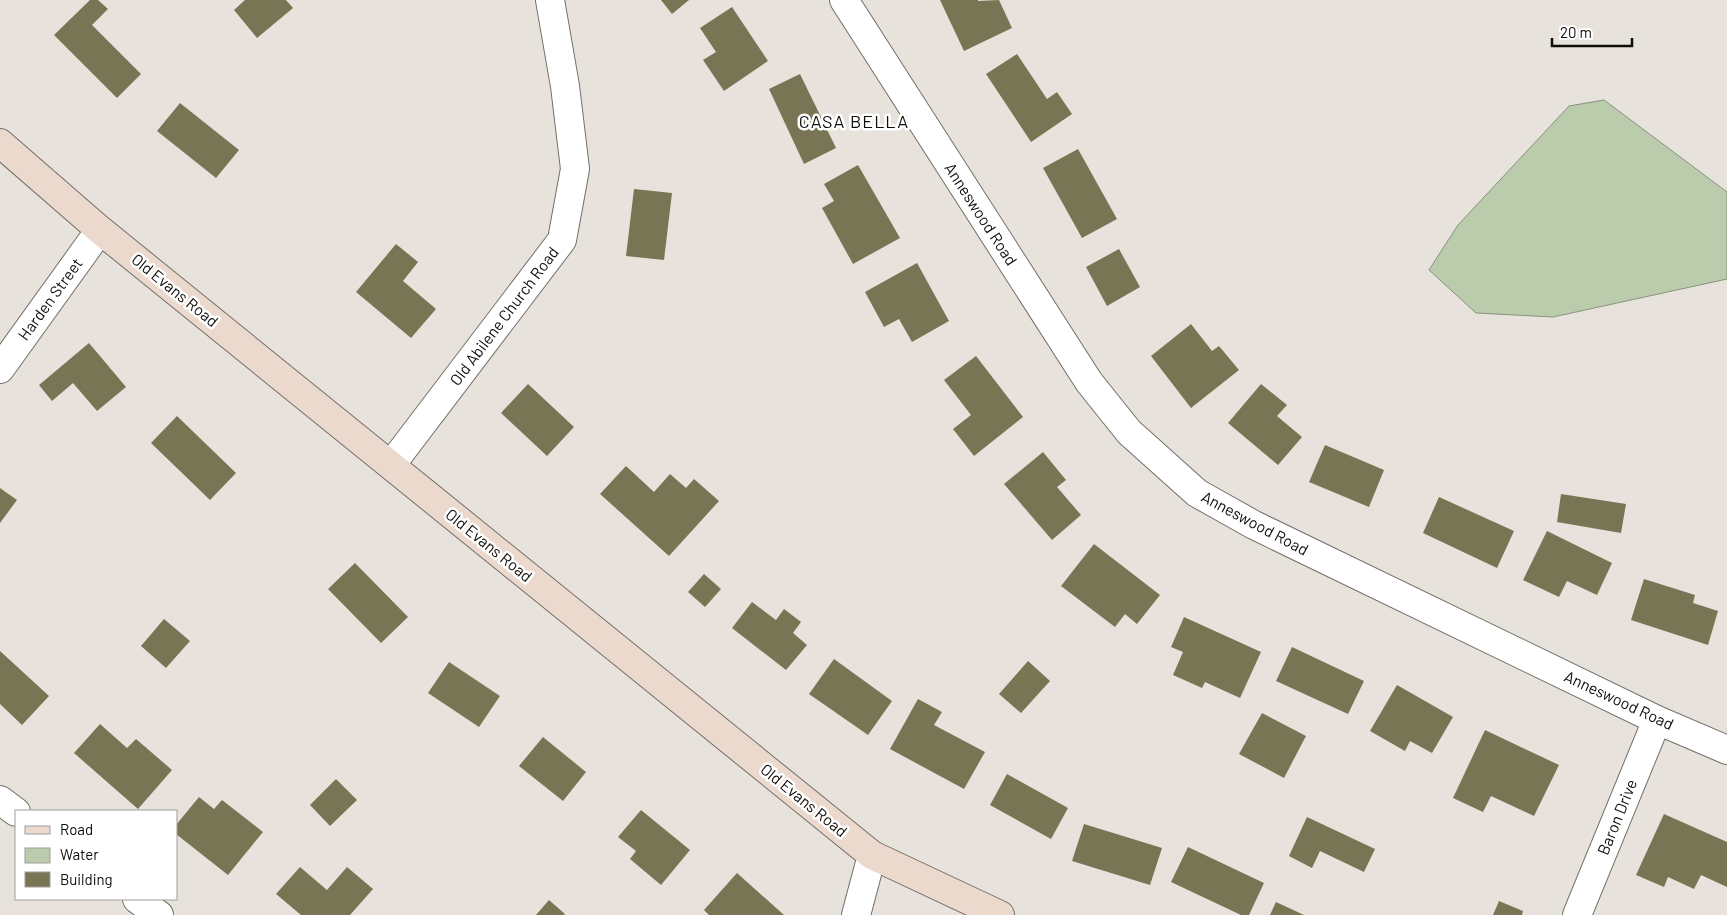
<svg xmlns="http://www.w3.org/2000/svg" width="1727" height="915" font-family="Barlow,sans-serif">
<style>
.water{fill:#bbccac;stroke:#87937c}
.building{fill:#787555}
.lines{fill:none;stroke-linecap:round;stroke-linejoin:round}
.street-casing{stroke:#736f68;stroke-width:30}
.secondary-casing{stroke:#736f68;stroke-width:30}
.street{stroke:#fff;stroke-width:28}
.secondary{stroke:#ecd9ce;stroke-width:28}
.labels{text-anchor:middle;stroke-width:5;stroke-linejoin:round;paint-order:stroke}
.street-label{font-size:16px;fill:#0f0d0b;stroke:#fff}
.neighbourhood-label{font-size:18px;letter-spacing:1px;fill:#0f0d0b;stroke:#fff}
</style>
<rect width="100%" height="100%" fill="#e7e2db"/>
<path class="water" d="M1604,100L1727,192V279L1553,317L1476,313L1429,270L1458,225L1569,106Z"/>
<path class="building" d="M90,0H98L108,9L92,25L141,74L117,98L54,35Z
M245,0H286L293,8L257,38L234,10Z
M661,0H689L672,14Z
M940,0H978V1L999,0L1012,28L964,51Z
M732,7L768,61L724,91L703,60L716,52L700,28Z
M1017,54L1047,99L1057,92L1072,114L1031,142L986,74Z
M800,74L836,148L804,164L769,89Z
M180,103L239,150L216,178L157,131Z
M1078,149L1117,219L1082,238L1043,168Z
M858,165L900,238L853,264L822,208L834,201L824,184Z
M634,189L672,193L664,260L626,256Z
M396,244L418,262L403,281L436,309L411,338L356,292Z
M1119,249L1140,287L1107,306L1086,267Z
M917,263L949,321L912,342L899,319L884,327L865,292Z
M1191,324L1212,351L1219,346L1239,370L1191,408L1151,356Z
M89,343L126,387L97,411L73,383L52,401L39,385Z
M976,356L1023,417L974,456L953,429L971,415L944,380Z
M528,384L574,427L547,456L501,413Z
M1261,384L1287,405L1277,416L1302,437L1278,465L1228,423Z
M177,416L236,473L210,500L151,443Z
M1325,445L1384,470L1369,507L1309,482Z
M1043,452L1066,480L1057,487L1081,515L1052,540L1004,484Z
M626,466L654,492L670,474L686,488L694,479L719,501L669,556L600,494Z
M0,488L17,500L0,523Z
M1561,494L1626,504L1621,533L1557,522Z
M1439,497L1514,531L1497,568L1423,533Z
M1547,531L1612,563L1597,595L1567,581L1559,597L1523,580Z
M1094,544L1160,595L1137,624L1125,614L1115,627L1061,586Z
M355,563L408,617L381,643L328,589Z
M704,574L721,589L705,607L688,592Z
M1644,579L1695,595L1693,603L1718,611L1708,645L1631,620Z
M752,602L776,620L784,609L801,622L793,633L807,645L786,670L732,628Z
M1184,617L1261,652L1240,698L1205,682L1202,688L1173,675L1183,652L1171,647Z
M164,619L190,641L166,668L141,646Z
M1292,647L1364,681L1348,714L1276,681Z
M0,651L49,696L22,725L0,704Z
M834,659L892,701L868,735L809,694Z
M1028,661L1050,681L1021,713L999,694Z
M449,662L500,696L479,727L428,693Z
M1397,685L1453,717L1432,753L1410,741L1405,751L1370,731Z
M918,699L942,712L934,725L985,752L964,789L890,749Z
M1262,713L1306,736L1284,778L1239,754Z
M100,724L127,748L136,739L172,770L138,809L74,753Z
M1485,730L1559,765L1534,816L1491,796L1483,812L1453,798Z
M543,737L586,772L563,801L519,766Z
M1007,774L1068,808L1051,839L990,805Z
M336,779L357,800L330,826L310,805Z
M199,797L214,809L222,800L263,832L228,875L176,834V825Z
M641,810L690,850L661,885L630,859L636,851L618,837Z
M1664,814L1727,842V887L1701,875L1694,889L1668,877L1664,887L1636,875Z
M1307,817L1375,849L1364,872L1320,851L1312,868L1289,856Z
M1084,824L1162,848L1150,885L1072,861Z
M1188,847L1264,883L1249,915H1241L1171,882Z
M300,867L327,890L347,867L373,889L350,915H301L276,894Z
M737,873L784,915H709L704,910Z
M549,900L565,914L564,915H536Z
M1499,901L1523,911L1522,915H1493Z
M1276,902L1304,915H1270Z"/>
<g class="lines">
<defs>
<path id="street" d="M844,0L1089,382L1129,432L1197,493L1254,525L1657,720L1727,750
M0,369L100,230
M391,465L562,240L575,169L565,86L550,0
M0,800L16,812
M137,899L159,915
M856,915L872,855
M1577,915L1657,720"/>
<path id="secondary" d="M0,143L100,230L872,855L1000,915"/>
</defs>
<use href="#street" class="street-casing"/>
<use href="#secondary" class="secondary-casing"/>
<use href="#street" class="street"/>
<use href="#secondary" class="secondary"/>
</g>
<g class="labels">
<g class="street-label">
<text transform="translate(981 214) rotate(57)" y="6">Anneswood Road</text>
<text transform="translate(175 290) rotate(39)" y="6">Old Evans Road</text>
<text transform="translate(50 299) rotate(-54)" y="6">Harden Street</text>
<text transform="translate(504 316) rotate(-53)" y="6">Old Abilene Church Road</text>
<text transform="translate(1255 523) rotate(28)" y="6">Anneswood Road</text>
<text transform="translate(489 545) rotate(39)" y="6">Old Evans Road</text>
<text transform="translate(1619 700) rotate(25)" y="6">Anneswood Road</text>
<text transform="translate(804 800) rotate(39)" y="6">Old Evans Road</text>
<text transform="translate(1617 817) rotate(-68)" y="6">Baron Drive</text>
</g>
<g class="neighbourhood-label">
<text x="854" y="128">CASA BELLA</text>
</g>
</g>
<rect x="15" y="810" width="162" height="90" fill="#ffffff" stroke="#9f9e9d"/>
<rect x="25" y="826" width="25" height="8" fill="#ecd9ce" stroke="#9f9e9d"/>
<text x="60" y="835" font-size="15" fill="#0f0d0b">Road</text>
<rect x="25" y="848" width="25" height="15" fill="#bbccac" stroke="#9f9e9d"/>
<text x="60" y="860" font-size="15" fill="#0f0d0b">Water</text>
<rect x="25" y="872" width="25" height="15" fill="#787555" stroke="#9f9e9d"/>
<text x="60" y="885" font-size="15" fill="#0f0d0b">Building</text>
<path d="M1552 38v8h80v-8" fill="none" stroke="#0f0d0b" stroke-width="2.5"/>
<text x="1560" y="38" font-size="15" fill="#0f0d0b" stroke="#ffffff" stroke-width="4" paint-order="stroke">20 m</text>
</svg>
